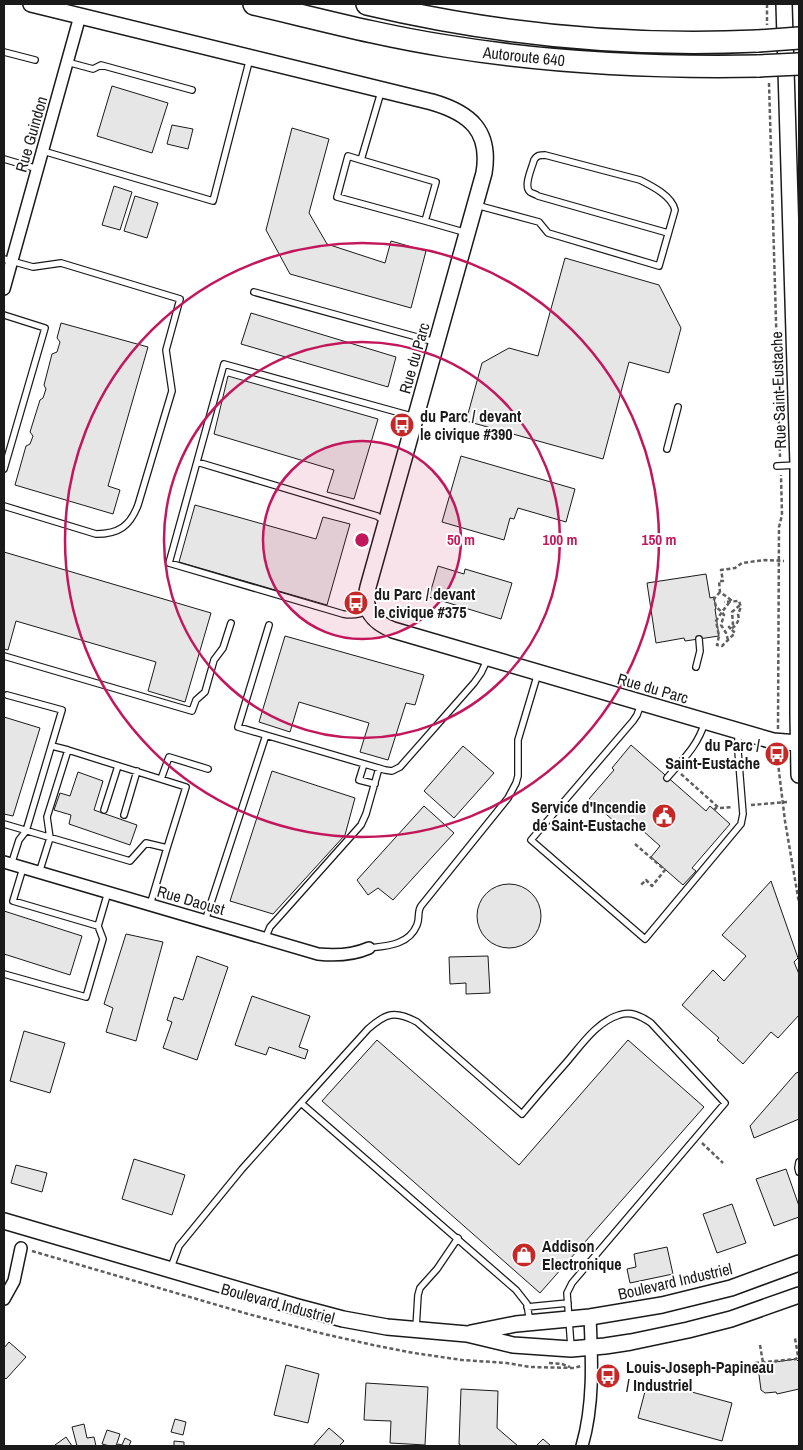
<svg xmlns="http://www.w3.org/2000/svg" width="803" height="1450" font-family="'Archivo Narrow',sans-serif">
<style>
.building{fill:#e6e6e6;stroke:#1a1a1a}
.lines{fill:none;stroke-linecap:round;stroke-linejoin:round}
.service-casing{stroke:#1a1a1a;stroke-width:8}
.minor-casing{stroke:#1a1a1a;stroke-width:14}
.tertiary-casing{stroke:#1a1a1a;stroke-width:18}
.motorway-casing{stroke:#1a1a1a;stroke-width:24}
.path{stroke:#5f5f5f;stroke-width:2.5;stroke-dasharray:4 2.5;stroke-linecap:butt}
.service{stroke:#fff;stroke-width:5.5}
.minor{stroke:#fff;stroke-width:11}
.tertiary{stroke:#fff;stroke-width:15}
.motorway{stroke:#fff;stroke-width:21}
.motorway-bridge-casing{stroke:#1a1a1a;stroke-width:24;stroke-linecap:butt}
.motorway-bridge{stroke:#fff;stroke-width:21}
.ring{fill:none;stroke:#c2185b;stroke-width:2.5}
.labels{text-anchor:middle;stroke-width:4;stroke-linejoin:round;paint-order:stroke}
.street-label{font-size:16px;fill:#1a1a1a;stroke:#fff}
.poi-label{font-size:16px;font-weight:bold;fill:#1a1a1a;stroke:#fff;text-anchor:start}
.centre{fill:#c2185b;stroke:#fff;stroke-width:2.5}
.ring-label{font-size:15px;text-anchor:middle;font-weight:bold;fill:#c2185b;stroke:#fff;stroke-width:4;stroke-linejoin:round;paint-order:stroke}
</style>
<rect width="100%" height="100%" fill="#fff"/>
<path class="building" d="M112,86L168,103L152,153L97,136Z
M172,125L193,129L188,149L167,144Z
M292,128L329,139L309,213L327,244L385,263L391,241L426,251L411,308L290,274L266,230Z
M114,186L132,192L120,230L102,225Z
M135,196L158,203L147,238L124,231Z
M565,258L659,285L681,328L669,373L629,362L603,459L466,421L482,363L509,348L538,356Z
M251,313L396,357L388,387L241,344Z
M61,323L148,347L108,486L120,490L113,514L15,485L26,446L30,444L33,436L30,432L40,400L43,398L46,389L44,385L52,354L57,352L60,342L57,338Z
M228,376L378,419L354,499L327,492L334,470L214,434Z
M461,456L575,489L566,522L518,508L514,519L510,518L504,540L442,522Z
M195,505L316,539L323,517L350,524L327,605L179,562Z
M4,552L211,613L185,702L148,691L156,662L16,621L8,650L4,649Z
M438,566L464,574L465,569L512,583L501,619L429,597Z
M706,574L710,598L714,597L716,609H715L719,636L685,641L684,638L656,643L647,583Z
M285,636L424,675L415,705L406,703L388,760L360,752L369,723L299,702L290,732L259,722Z
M4,717L40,728L13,816L4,814Z
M631,745L706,811L710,806L730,824L692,868L696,871L683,885L651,857L660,846L632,821L624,830L589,799L614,770L612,768Z
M463,746L494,773L454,818L424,791Z
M272,771L355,798L345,835L273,914L230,901Z
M78,772L103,781L94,810L137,825L130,845L69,824L71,815L54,810L60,793L70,796Z
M424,806L454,833L393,900L378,888L368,895L357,880Z
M771,881L798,958L794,962L799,974V1015L778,1038L771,1032L743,1064L717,1040L719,1038L682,1005L713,970L724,981L746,956L722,935Z
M477 916a32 32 0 1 1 64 0a32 32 0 1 1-64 0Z
M4,911L82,936L70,975L4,954Z
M126,934L163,942L136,1041L106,1032L113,1008L104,1004Z
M197,956L228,967L197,1060L163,1048L172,1022L167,1020L174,997L183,1000Z
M488,956L490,993L466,994V983L450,984L449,957Z
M252,996L310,1016L299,1047L308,1050L305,1059L269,1047L266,1055L235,1045Z
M24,1031L65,1043L50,1093L10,1081Z
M377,1040L519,1165L628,1040L704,1107L540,1293L322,1101Z
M799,1072V1119L754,1138L750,1126L796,1073Z
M134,1159L185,1175L172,1215L122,1199Z
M16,1165L47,1173L42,1192L11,1183Z
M786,1169L799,1206V1217L774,1226L756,1179Z
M732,1204L746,1243L717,1253L703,1214Z
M667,1247L673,1274L630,1283L627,1269L636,1267L634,1254Z
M9,1342L26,1357L6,1379L4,1377V1348Z
M796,1359L799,1362V1389L777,1394L776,1392L765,1393L761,1390L758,1367L761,1364Z
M286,1365L319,1374L308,1423L274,1415Z
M648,1380L732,1403L722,1441L638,1418Z
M366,1383L428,1387L425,1445L390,1443L391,1421L364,1420Z
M461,1389L498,1391L497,1428L518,1446H462L459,1444Z
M175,1419L186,1422L183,1435L171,1432Z
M84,1424L87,1438L94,1437L96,1446H77L72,1427Z
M329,1428L344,1441L339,1446H313Z
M107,1430L120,1434L116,1446H110L102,1444Z
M66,1437L72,1446H56L55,1445Z
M125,1438L131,1441L129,1446H117L118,1444L122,1445Z
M543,1439L551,1446H536Z
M174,1441L184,1442V1446H174Z"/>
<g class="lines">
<defs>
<path id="service" d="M4,52L35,60
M67,62L93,69L101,65L192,90
M381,92L361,160L436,182L425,221L467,233
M43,151L213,201L250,58
M4,159L38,169
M361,160L348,156L337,197L425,221
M476,205L539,222L548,233L659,266L675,210C672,196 652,186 640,180L545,155C540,155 537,155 534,160C532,168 523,186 530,192C533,194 536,194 538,196L668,233
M4,259L33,267L61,263L180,299L166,350L172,391L138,505C130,526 119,534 96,534L4,506
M254,292L435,342
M4,315L45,328L4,469
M667,449L678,407
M197,462L377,516L384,521
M777,466L798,465
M368,610C360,615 353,616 343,614L169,563L224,364L415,417
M269,625L238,727L385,770L392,771L400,767L474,683L481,673L488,658
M4,656L192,711L196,700L205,692L214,660L223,648L231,623
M696,667L700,651L699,639
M7,695L62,710L26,831L19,840L11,865
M641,704L637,715L633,721L531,840L645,939L741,824L743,814L738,751V733
M68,750L186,787L167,848
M364,764L359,780L375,784
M667,778C684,758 697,747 705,722
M161,779L169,757L208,769
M104,810L118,766
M124,815L137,771
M4,824L130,861L146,843L167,848L150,905
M23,868L13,901L98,926L108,892
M39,873L50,838L47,817L68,750L52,746
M205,921L266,735
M265,939L270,927L279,917L361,825L366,814L379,768
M369,948C387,946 409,945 417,925C420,918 417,912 421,906L508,798L516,783L518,776V740L538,673
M4,974L86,997L103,939L98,926
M301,1103L368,1029C386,1013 395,1010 417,1022L522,1114C536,1097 550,1081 565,1064C580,1047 596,1022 619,1015C631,1011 641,1016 651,1023L725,1103L572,1283L567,1293L571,1347
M799,1162L798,1168L799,1172
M170,1270L179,1246L242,1169L301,1103L516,1290L527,1304L530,1323
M527,1307L568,1303
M416,1328L418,1295L420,1288L437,1269L458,1238"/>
<path id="minor" d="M4,289L80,16
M4,862L318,954C336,956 353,955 369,948
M4,1299L14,1281L21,1248
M582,1446C594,1405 592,1360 590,1317"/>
<path id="tertiary" d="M31,4L432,102C470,113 491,131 484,173L368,587C362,609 373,622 393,630L773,741L798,743
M784,4L798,465V716L799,775
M4,1221L294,1306L343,1319L387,1327L467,1334L513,1345L571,1349L605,1346L631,1342L688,1330L731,1319L799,1295
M471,1333L516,1324L590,1317L662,1305L731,1288L799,1263"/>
<path id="motorway" d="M254,4C318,19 381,36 446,46C550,63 654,68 759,66
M367,4C494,34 628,47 758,41"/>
</defs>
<use href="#service" class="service-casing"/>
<use href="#minor" class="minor-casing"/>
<use href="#tertiary" class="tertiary-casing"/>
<use href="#motorway" class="motorway-casing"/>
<path class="path" d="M767,4V25
M769,83L780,457
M720,592L714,599L716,607L722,612L716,621L719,636L717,645L722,646L735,633L731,629L736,625L739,619L738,614L741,607L739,601L724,602
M731,629L729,627L733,624L732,612L740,605
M728,640L726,633L721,625L724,615L722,612L731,600L720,592L719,581H723L721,570L735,568L742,563L765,560L784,561
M778,729L779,527L782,515L781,475
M777,755L785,821L799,903
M681,774L719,808L733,807
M751,805L787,802
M714,810L718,806
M635,844L665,870L652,886L646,880L640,886
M702,1143L723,1163
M32,1251L248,1314L324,1334L373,1345L414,1353L462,1360L507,1363L530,1367L574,1368L581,1366
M760,1345L763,1363
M549,1363L562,1364L570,1367
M755,1363L796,1359L798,1356L795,1338
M604,1378L609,1368"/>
<use href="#service" class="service"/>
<use href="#minor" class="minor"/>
<use href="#tertiary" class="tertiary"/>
<use href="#motorway" class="motorway"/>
<defs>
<path id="motorway-bridge" d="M758,41L799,38
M759,66L799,64"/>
</defs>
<use href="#motorway-bridge" class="motorway-bridge-casing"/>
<use href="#motorway-bridge" class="motorway-bridge"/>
</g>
<circle cx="362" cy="540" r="99" fill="#c2185b" fill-opacity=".12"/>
<g class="ring">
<circle cx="362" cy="540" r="99"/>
<circle cx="362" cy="540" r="198"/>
<circle cx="362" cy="540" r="297"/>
</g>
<defs>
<symbol id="bus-disc" viewBox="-11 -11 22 22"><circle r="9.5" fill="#c62828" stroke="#fff"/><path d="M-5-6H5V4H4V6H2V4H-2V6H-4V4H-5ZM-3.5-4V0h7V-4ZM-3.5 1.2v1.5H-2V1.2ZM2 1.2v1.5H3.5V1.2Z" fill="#fff"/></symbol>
<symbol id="civic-disc" viewBox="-11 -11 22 22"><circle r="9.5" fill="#c62828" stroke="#fff"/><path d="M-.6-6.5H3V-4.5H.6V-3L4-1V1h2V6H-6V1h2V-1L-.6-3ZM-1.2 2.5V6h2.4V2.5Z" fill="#fff"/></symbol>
<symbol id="shop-disc" viewBox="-11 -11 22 22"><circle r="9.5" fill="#c62828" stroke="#fff"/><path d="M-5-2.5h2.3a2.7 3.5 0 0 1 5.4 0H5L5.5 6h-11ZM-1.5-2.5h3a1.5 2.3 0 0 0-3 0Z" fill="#fff"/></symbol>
</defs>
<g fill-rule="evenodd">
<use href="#bus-disc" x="388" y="411" width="28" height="28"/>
<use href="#bus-disc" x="342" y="589" width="28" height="28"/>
<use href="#bus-disc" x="763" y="740" width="28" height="28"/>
<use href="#civic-disc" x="650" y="802" width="28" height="28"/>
<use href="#shop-disc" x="510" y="1241" width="28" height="28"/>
<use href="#bus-disc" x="594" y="1362" width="28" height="28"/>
</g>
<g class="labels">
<g class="street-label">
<text transform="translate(524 56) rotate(6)" y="6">Autoroute 640</text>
<text transform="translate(31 134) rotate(-74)" y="6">Rue Guindon</text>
<text transform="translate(414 358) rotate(-74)" y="6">Rue du Parc</text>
<text transform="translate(778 390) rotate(-92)" y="6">Rue Saint-Eustache</text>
<text transform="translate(653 688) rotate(16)" y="6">Rue du Parc</text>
<text transform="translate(191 900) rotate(16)" y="6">Rue Daoust</text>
<text transform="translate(675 1281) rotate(-13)" y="6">Boulevard Industriel</text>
<text transform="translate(278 1303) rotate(15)" y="6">Boulevard Industriel</text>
</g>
<g class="poi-label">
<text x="420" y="422">du Parc / devant<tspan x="420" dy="18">le civique #390</tspan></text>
<text x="374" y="600">du Parc / devant<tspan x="374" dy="18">le civique #375</tspan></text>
<text x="760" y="751" text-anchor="end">du Parc /<tspan x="760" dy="18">Saint-Eustache</tspan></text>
<text x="646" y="813" text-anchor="end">Service d'Incendie<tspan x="646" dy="18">de Saint-Eustache</tspan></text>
<text x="542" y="1252">Addison<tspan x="542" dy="18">Electronique</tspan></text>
<text x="626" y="1373">Louis-Joseph-Papineau<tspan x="626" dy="18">/ Industriel</tspan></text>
</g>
</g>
<circle cx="362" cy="540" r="8" class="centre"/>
<g class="ring-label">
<text x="461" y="545">50 m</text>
<text x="560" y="545">100 m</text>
<text x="659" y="545">150 m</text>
</g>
<rect width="803" height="1450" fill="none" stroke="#1a1a1a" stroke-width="10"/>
</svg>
